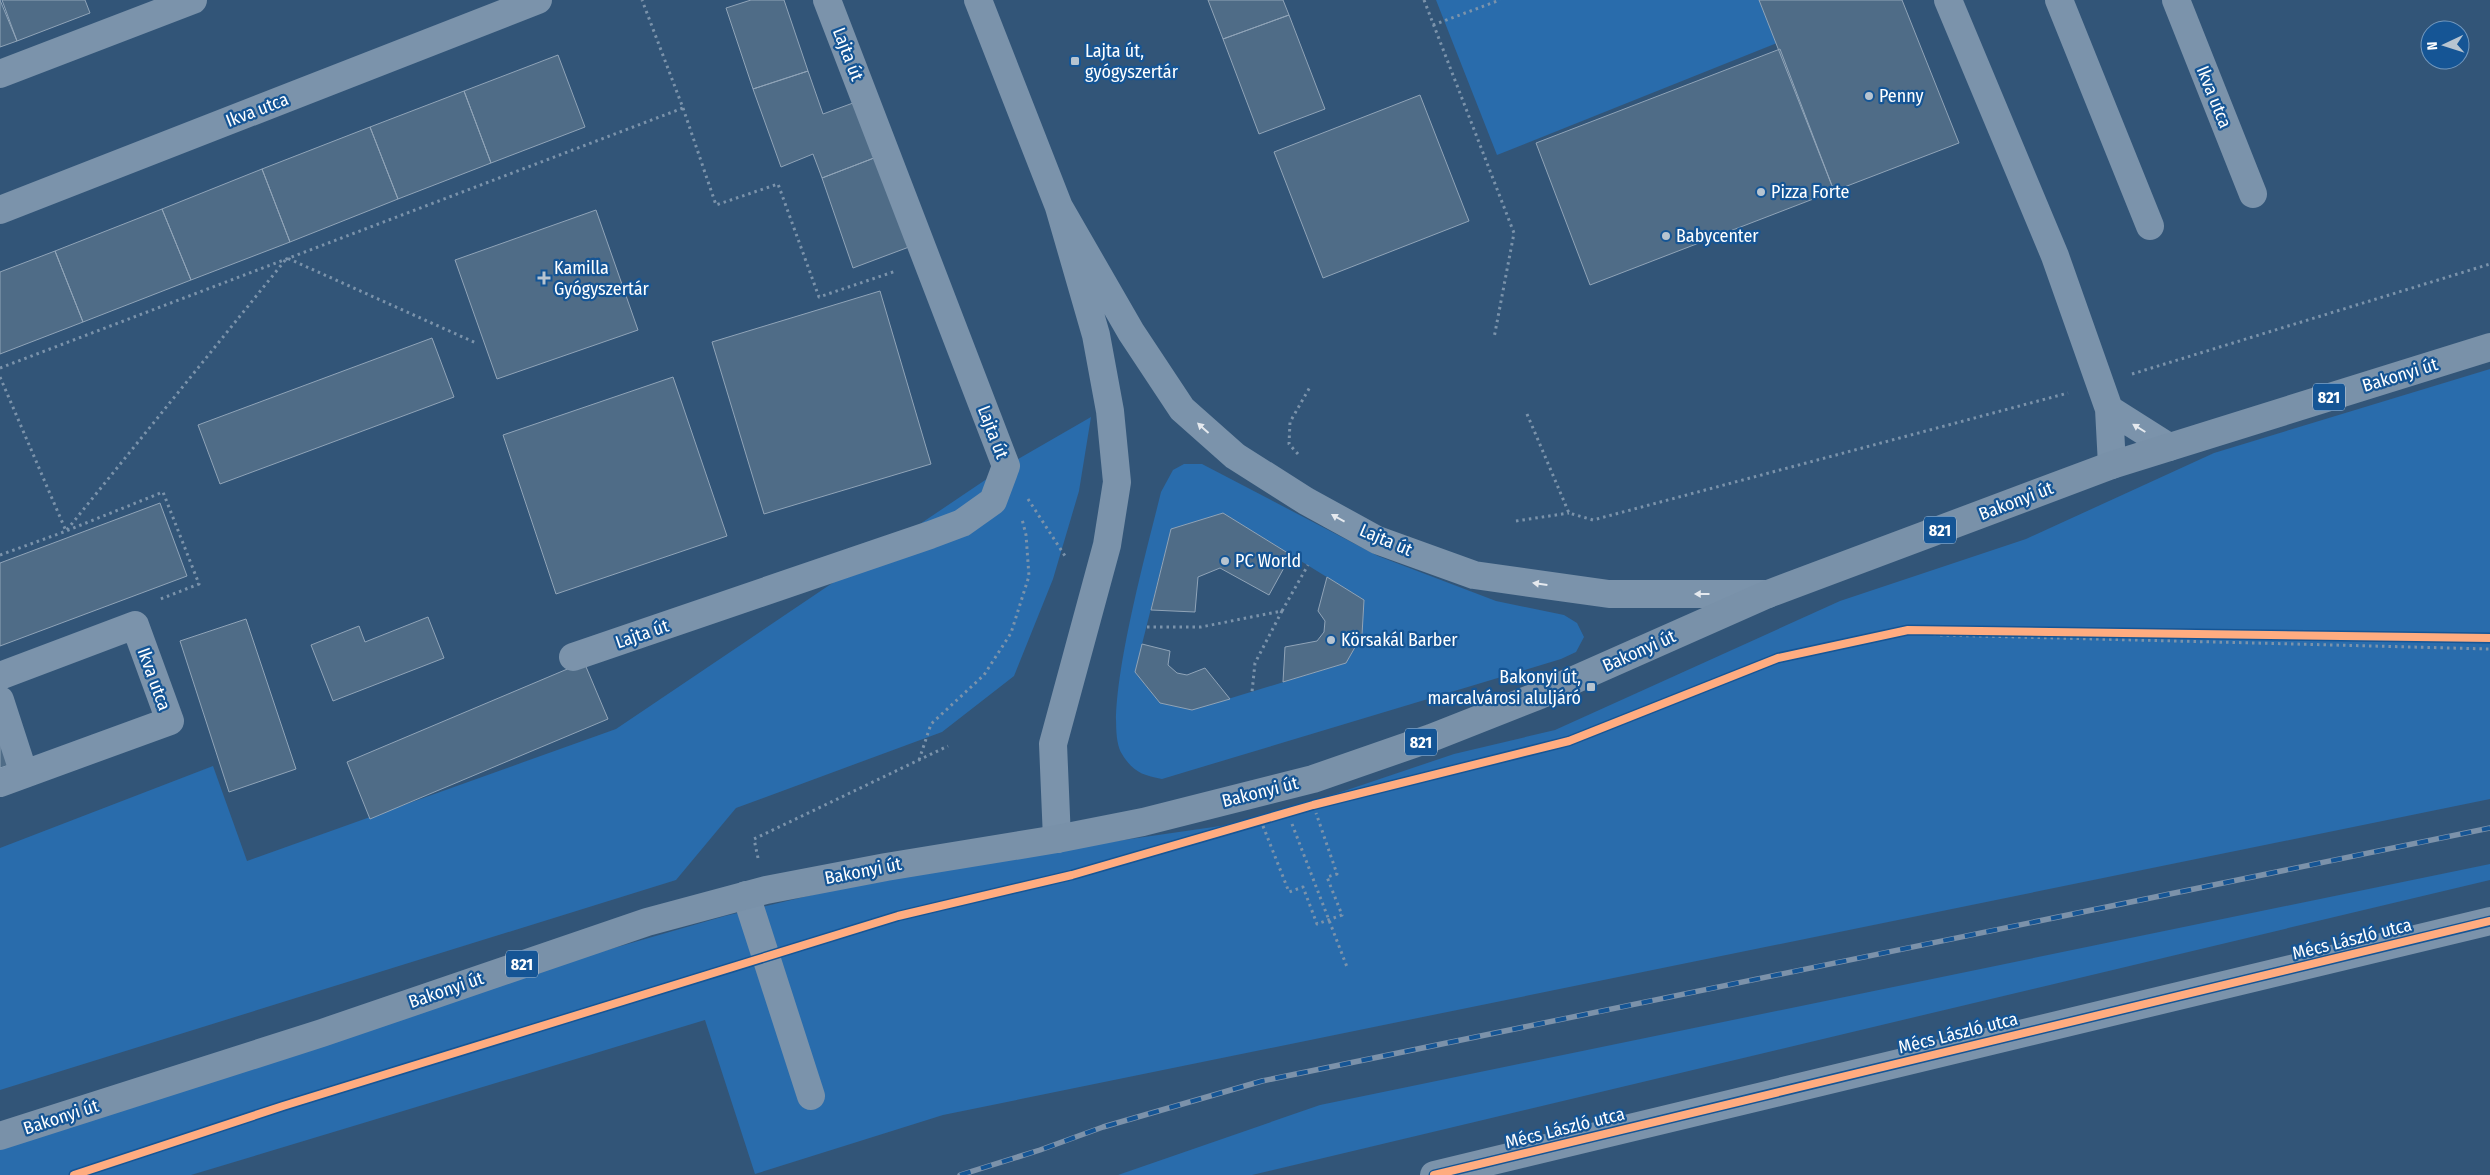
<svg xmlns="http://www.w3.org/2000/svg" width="2490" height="1175" font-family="'Fira Sans Condensed',sans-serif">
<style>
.green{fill:#296cac;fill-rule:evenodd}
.building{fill:#4f6c87;stroke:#90a4b8}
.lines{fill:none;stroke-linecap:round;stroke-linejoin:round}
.path{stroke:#7b93ab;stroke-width:3;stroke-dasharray:2.5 4;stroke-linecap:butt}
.minor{stroke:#7b93ab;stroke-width:28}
.major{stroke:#7991a9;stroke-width:28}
.rail-casing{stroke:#7c92aa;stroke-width:5.5}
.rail{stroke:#155595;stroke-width:4;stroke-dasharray:11;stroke-linecap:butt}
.cycleway-casing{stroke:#155595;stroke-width:11}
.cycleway{stroke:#ffac80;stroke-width:8}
.oneway{fill:#e5e9ee}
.poi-dot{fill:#b7c4d0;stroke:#155595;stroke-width:2}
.labels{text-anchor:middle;stroke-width:4.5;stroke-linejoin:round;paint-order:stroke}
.shield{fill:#155595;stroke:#b9ccdf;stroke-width:1}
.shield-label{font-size:16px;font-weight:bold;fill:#fff}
.poi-label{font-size:18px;fill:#fff;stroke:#155595;text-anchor:start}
.street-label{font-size:18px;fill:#fff;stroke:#155595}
</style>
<rect width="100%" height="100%" fill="#325578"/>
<path class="green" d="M1436,0H1759L1777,43L1497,155Z
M2490,369V799L943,1115L755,1174L705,1020L191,1175H0V1137L323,1032L725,916L916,870L1255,821L1454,754L1555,730L1840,601L2026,539L2214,453Z
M1091,417L1079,491L1053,579L1014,676L942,732L736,808L676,880L0,1090V848L213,766L247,861L616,729L1006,466Z
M1184,464H1202L1378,556L1496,601L1564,615L1577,623L1584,637L1576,652L1561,659L1162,779C1142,775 1133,772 1122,754C1099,719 1150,539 1161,492L1173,470ZM1223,513L1364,600L1362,635L1346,663L1192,710L1160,703L1135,672L1171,529Z
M2490,864V880L1252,1175H1118L1320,1105Z"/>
<path class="building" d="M0,0L17,41L0,47Z
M2,0H85L90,13L17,41Z
M751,0H784L808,71L753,89L726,8Z
M1208,0H1283L1289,15L1223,39Z
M1759,0H1902L1959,143L1834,191Z
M1289,15L1325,109L1259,134L1223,39Z
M1780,49L1834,191L1590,285L1536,143Z
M558,55L585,127L491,163L464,91Z
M808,71L823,114L853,103L874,158L822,178L813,154L781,167L753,89Z
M464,91L491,163L398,199L370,127Z
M1420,95L1469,221L1323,278L1274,152Z
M370,127L398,199L290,242L262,169Z
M874,158L909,247L853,268L822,178Z
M262,169L290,242L191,280L162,209Z
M162,209L191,280L83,322L55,251Z
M596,210L638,330L497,379L455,260Z
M55,251L83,322L0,354V272Z
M880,291L931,464L764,514L712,342Z
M432,338L454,397L220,484L198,425Z
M673,377L727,536L556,594L503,435Z
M160,503L187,576L0,646V563Z
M1223,513L1291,555L1269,595L1220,568L1198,577L1195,612L1151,610L1171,529Z
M1327,577L1364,600L1362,635L1346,663L1283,682L1285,647L1317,641L1324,632L1325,621L1318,611Z
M428,617L444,658L333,701L311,645L359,626L365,642Z
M246,619L296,769L229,792L180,641Z
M1142,644L1170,651L1168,665L1177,673L1187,675L1205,668L1230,699L1192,710L1160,703L1135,672Z
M584,662L608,719L370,819L347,762Z
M0,738L9,765L0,768Z"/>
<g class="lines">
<path class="path" d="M1424,0L1514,233L1494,338
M1433,25L1500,0
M683,108L716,205L778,184L819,297L896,271
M0,368L683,108L642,0
M2132,374L2490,264
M0,377L66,531L287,258L476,343
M1527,414L1569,513L1593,520L2068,393
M1298,454L1289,444L1290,422L1310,387
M1028,499L1067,559
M1516,521L1569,513
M0,555L61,533L163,492L199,584L158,600
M1282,611L1308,565
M1147,627H1201L1282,611L1255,663L1252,692
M1908,630L1939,635L2490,649
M919,760L931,724L984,675L1011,633L1029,576L1026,535L1022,519
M1292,824L1347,967
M1263,826L1289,892L1303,887L1317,924L1342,915L1327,877L1337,874L1316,813
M758,858L754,839L948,746"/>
<path class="minor" d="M978,0L1059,207L1096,335L1110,411L1117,482L1107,545L1053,744L1057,839
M1948,0L2055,256L2109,409L2112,465
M2059,0L2150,226
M2176,0L2253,194
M0,74L193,0
M1059,207L1131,332L1182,409L1235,456L1306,501L1377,540L1474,575L1609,594H1768
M0,210L538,0
M2109,409L2169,447
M573,657L930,535L962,523L993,501L1006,466L827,0
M0,676L135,625L170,721L0,783
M0,700L24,774
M746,895L811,1096
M1434,1175L2490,921"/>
<path class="major" d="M0,1136L322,1033L647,922L766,890L886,867L1057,839L1143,822L1313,779L1431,738L1540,695L1768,594L2112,465L2490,347"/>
<defs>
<path id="rail" d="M960,1175L1040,1150L1103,1127L1262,1081L2490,828"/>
</defs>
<use href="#rail" class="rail-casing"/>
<use href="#rail" class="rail"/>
<defs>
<path id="cycleway" d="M74,1175L283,1106L898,916L1072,875L1313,805L1569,741L1778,658L1908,630L2490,638
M1434,1175L2490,921"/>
</defs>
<use href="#cycleway" class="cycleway-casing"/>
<use href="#cycleway" class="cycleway"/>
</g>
<defs><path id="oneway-solid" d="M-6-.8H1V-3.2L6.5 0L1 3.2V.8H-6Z" transform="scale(1.25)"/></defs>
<g class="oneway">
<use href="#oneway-solid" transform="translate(1203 428) rotate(-138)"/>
<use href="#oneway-solid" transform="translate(2139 428) rotate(-148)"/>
<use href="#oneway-solid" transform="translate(1338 518) rotate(-151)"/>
<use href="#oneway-solid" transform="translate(1540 584) rotate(-172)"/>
<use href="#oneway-solid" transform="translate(1702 594) rotate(-180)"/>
</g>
<g class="poi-dot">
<rect x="1070" y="56" width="10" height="10" rx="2.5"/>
<circle cx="1869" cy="96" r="5"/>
<circle cx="1761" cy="192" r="5"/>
<circle cx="1666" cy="236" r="5"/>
<path d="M541.5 270.5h5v5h5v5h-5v5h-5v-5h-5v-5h5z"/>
<circle cx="1225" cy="561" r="5"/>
<circle cx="1331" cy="640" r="5"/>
<rect x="1586" y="682" width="10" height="10" rx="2.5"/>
</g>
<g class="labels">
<g class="shield">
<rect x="2313" y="383.5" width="32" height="27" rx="4"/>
<rect x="1924" y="516.5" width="32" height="27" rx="4"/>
<rect x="1405" y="728.5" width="32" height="27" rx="4"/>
<rect x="506" y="950.5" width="32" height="27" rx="4"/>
</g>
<g class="shield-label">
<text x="2329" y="403">821</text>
<text x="1940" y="536">821</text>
<text x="1421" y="748">821</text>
<text x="522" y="970">821</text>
</g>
<g class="poi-label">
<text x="1085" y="57">Lajta út,<tspan x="1085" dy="21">gyógyszertár</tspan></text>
<text x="1879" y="102">Penny</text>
<text x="1771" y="198">Pizza Forte</text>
<text x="1676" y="242">Babycenter</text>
<text x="554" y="274">Kamilla<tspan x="554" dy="21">Gyógyszertár</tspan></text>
<text x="1235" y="567">PC World</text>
<text x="1341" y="646">Körsakál Barber</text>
<text x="1581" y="683" text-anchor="end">Bakonyi út,<tspan x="1581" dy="21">marcalvárosi aluljáró</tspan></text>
</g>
<g class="street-label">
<text transform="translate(848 54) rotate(69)" y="6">Lajta út</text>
<text transform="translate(2214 97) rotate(68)" y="6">Ikva utca</text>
<text transform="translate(257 110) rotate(-21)" y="6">Ikva utca</text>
<text transform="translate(2400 375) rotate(-17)" y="6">Bakonyi út</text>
<text transform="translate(993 432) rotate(69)" y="6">Lajta út</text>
<text transform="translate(2016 501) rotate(-21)" y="6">Bakonyi út</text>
<text transform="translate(1386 540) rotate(23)" y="6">Lajta út</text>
<text transform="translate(642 634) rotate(-19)" y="6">Lajta út</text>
<text transform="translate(1639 651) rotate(-24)" y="6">Bakonyi út</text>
<text transform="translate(154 679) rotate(70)" y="6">Ikva utca</text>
<text transform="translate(1260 792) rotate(-14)" y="6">Bakonyi út</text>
<text transform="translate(863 871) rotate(-11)" y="6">Bakonyi út</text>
<text transform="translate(2352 939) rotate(-14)" y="6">Mécs László utca</text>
<text transform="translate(446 990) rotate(-19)" y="6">Bakonyi út</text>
<text transform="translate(1958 1033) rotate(-14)" y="6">Mécs László utca</text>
<text transform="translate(61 1117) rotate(-18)" y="6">Bakonyi út</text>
<text transform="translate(1565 1128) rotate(-14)" y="6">Mécs László utca</text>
</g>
</g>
<g transform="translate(2445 45) rotate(266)"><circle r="24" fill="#155595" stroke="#7399bf"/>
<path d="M0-4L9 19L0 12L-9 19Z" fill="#b7c4d0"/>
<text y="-8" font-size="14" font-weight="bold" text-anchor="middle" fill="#ffffff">N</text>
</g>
</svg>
